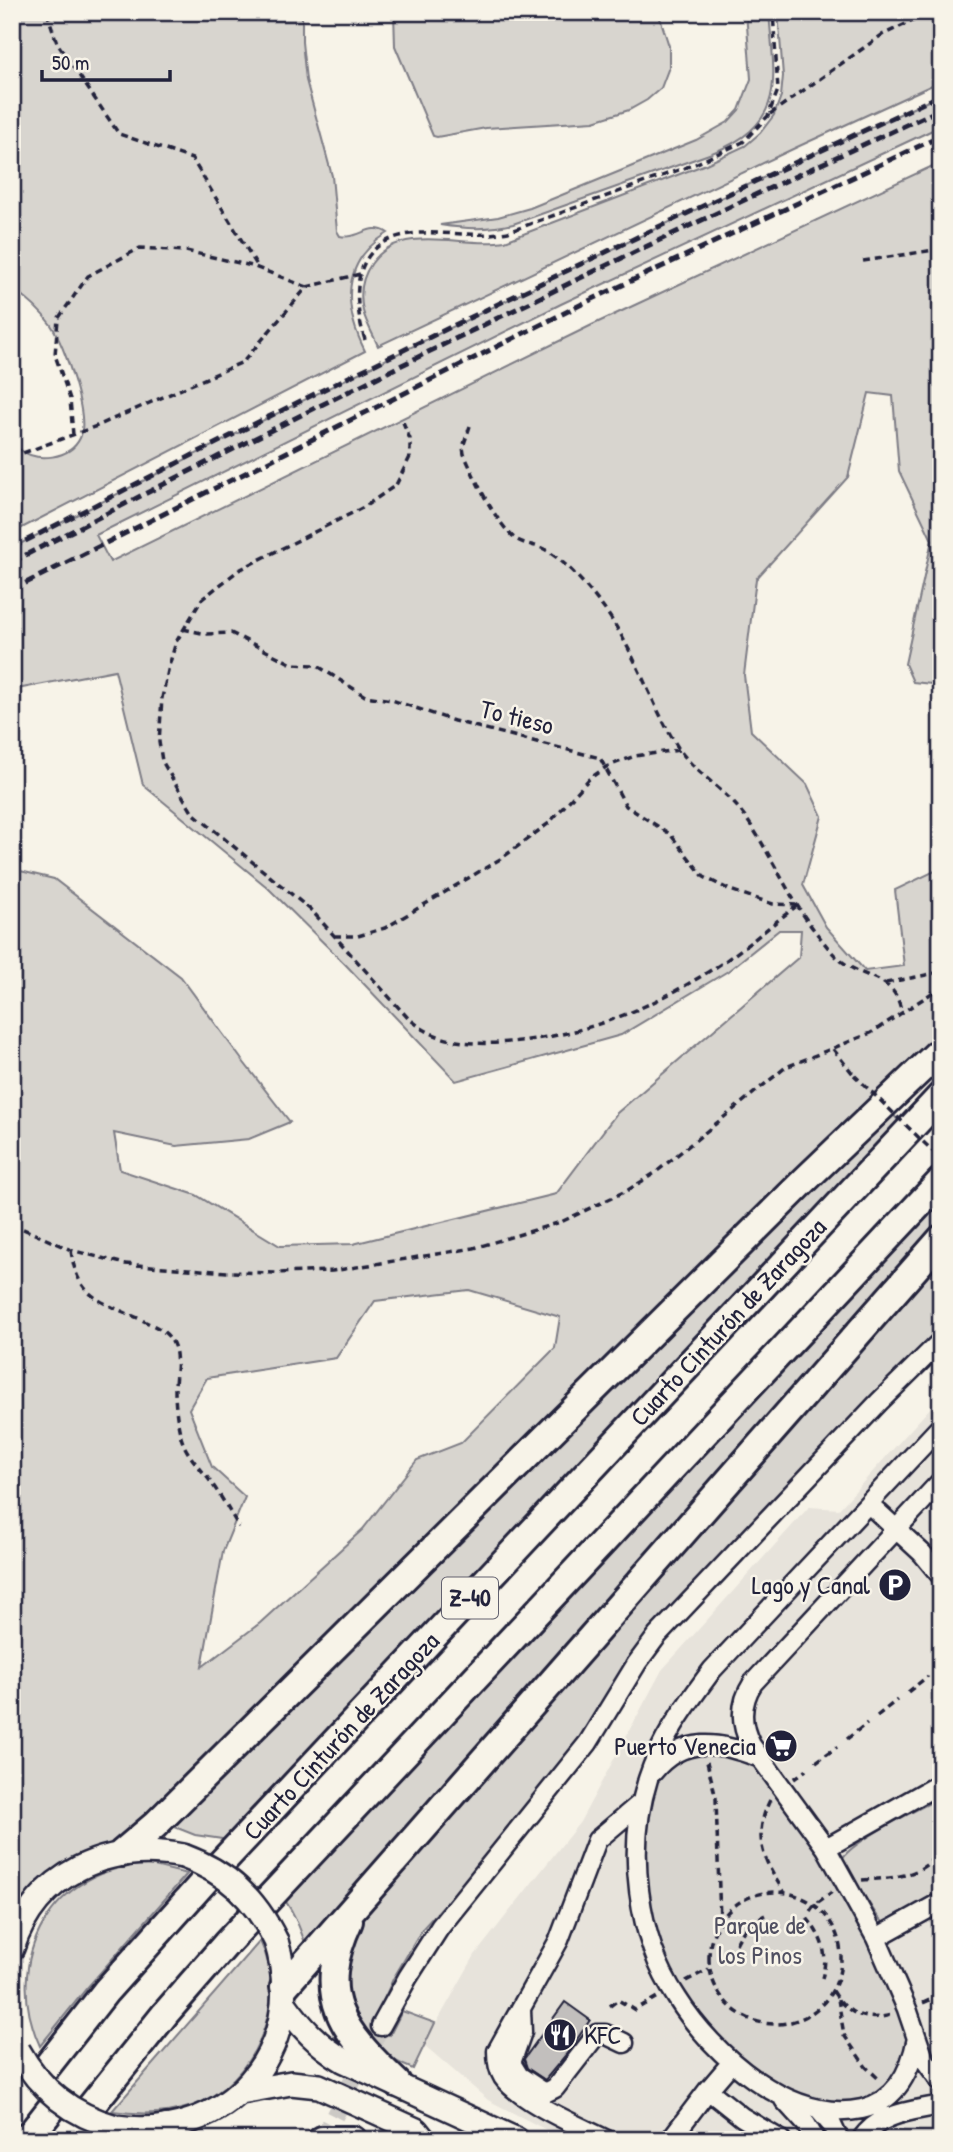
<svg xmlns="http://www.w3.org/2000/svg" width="953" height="2152" font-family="'Patrick Hand',sans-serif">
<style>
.built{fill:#e7e3db}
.green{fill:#d8d5cf;stroke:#7d7c85;stroke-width:2;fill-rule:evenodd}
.building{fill:#c2bfbd;stroke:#22223b;stroke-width:2}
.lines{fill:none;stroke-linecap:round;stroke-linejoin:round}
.minor-tunnel{stroke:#ccc9c5;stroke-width:18;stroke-dasharray:18 9;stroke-linecap:butt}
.minor-casing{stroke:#22223b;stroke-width:23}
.major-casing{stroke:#22223b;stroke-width:28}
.highway-casing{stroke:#22223b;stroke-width:32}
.path{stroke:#22223b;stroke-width:3.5;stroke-dasharray:7 5;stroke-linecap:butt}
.minor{stroke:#f7f3e8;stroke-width:18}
.major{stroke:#f7f3e8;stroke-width:23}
.highway{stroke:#f7f3e8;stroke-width:26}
.rail{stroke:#22223b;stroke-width:5;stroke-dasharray:10 5;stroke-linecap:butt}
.major-bridge-casing{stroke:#22223b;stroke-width:28;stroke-linecap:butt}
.path-bridge{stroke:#22223b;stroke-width:3.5;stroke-dasharray:7 5;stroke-linecap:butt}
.major-bridge{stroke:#f7f3e8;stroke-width:23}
.labels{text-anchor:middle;stroke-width:5;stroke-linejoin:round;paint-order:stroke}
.shield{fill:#f7f3e8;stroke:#62616f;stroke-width:2}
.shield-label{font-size:24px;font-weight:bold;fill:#22223b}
.street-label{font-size:26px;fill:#22223b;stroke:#f7f3e8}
.poi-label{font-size:26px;fill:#22223b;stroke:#f7f3e8;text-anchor:end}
.park-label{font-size:26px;fill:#504f60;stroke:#f7f3e8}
</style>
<rect width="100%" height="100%" fill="#f7f3e8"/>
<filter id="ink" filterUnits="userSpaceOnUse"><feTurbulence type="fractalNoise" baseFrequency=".0143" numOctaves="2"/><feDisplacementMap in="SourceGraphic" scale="14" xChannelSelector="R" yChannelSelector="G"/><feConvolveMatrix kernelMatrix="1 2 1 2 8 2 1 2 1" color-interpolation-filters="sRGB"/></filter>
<g filter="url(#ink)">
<path class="built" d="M941,1396V2140H566L488,2100L424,2045L475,1955L580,1822L662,1670L809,1507L839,1509Z"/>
<path class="green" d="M12,12H302V42L306,80L332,176L337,231L340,236C359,240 370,221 388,233C341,261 343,307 365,351L12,533V429C14,435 14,444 19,449C37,463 70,459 80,438C90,417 64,344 51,325C41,311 26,298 12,288Z
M394,12H658L669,46V67L661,88L647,100L629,110L594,121L486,128L437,137L433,136L395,46Z
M746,12H769C774,80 788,123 712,153L513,224C489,230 465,229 440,225L498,217L530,208L696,140L728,122L739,110L751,79Z
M778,12H941V81L795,148L378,346C373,334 366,323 363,311C355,275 377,244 413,240C444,236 474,246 505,241L706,164L745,146L760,133L774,115L781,96L783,76Z
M941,95V126L561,304L96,535L110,562L592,325L941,162V685L913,682L905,664L932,540L899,471L893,396L869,393L848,477L756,579L744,675L751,731L807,784L822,816L803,885L826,927L865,971L904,966L895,890L941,868V1050L887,1107L907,1131L237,1847L222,1839L195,1835L175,1827L155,1825L72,1872L12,1948V869L54,879L181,977L242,1060L290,1122L249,1139L176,1146L114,1133L120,1170L196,1195L280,1246L353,1244L556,1194L617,1113L799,957L801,930H779L728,971L621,1035L456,1081L345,964L267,887L143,785L115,670L12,690V548C318,390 628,239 941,95ZM469,1290L560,1317L555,1348L461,1443L417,1460L363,1529L260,1623L202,1667L223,1551L245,1497L212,1467L189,1409L207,1378L336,1358L375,1301Z
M941,1181V1341L675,1617L570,1766L423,1928L393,1979L372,2026L390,2035L402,2011L435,2023L413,2069C366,2051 346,2015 346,1966L310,1957C301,1932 295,1909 276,1890Z
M695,1749L744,1756L758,1768L822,1856L866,1935L903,2022L906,2038V2053L902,2065L884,2093L850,2105L794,2095L755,2073L699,2017L666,1963L647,1905L644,1833L654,1786L665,1767Z
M941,1797V1896L891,1924L884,1923L878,1917L844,1865L842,1859C853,1840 919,1809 941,1797Z
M150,1865L187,1874L86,1989L40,2046C0,1960 53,1864 150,1865Z
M260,1941C290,2001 255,2083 192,2106C166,2115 139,2115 112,2111Z"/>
<path class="building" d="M565,2002L590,2020L569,2051L545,2080L527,2068L524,2059Z"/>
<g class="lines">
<path class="minor-tunnel" d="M322,2140L381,2026"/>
<defs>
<path id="minor" d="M941,1481L753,1683C740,1703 740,1724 751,1745L826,1848L876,1938L907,2009L924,2059L941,2082
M869,1504L922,1553L941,1576
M653,1772C683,1735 720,1742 758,1757
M826,1848L941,1783
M876,1938L941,1902
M521,2010L522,2032L511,2063L519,2076L545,2093L555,2088L597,2034H605L624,2043
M381,2026L408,1977L440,1927L588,1743L637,1663L657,1636L879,1402L941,1341
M917,2038C911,2070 897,2101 862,2109C790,2124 713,2055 677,1998C637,1938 626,1848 648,1779C661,1738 687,1704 712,1670L941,1426
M708,2090L742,2117L781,2140
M784,2100L806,2124L815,2140
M819,2110L832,2125L839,2140
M607,2140C581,2127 519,2101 503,2077C498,2069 497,2060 497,2051L559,1940L597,1840L642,1802
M670,2140L708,2090L732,2062
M861,2140C878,2113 912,2111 941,2105"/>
<path id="major" d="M12,1948C37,1873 108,1841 183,1856
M284,2003C301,2027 318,2045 343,2060L517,2140
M241,2092L291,2083L319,2086L416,2130L424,2140
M116,2127C227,2143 310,2050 276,1941"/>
<path id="highway" d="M122,1853L155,1825L805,1180L941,1050
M349,1921C314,1997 342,2031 397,2083
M284,1987L941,1239
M12,2111L106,1991L210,1875L941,1096
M64,2140L165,2014L226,1944L941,1181
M155,2140L167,2128
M322,2140H353"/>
</defs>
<use href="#minor" class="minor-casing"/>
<use href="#major" class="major-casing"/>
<use href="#highway" class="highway-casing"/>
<path class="path" d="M47,12L57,43L119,134L192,159L258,267
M770,114L882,35L932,12
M863,261L941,249
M365,340C349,287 355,236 421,233C450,232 479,237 508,232L695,164L743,142L768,116L778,90L773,12
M403,422L410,439V457L396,485L364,507L239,570L202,599L176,642L169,666L162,698L159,742L162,761L192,812L312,911L408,1018C414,1022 419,1027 425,1030C449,1044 482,1045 509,1042C582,1036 645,1011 708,972C740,953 768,927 798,905
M470,426L463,447L464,454C476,481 491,514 512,536C521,545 535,544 546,550C570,565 588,588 605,610C635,651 650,702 677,746C693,772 724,788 743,814C771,852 788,898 818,935C827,946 835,958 847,965C874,982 896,977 902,1015
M73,435L70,399L55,355L58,319L88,276L140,248L186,251L252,266L307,287
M12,457L97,426L243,362L307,287L360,274
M183,629L206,634L231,633L292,664L316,665L365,696L392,700L454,721L600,758L626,806L670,834L704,877L730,890L773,904L796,905
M334,936H358L385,928L502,858L549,823L589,779L606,767L635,756L679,750
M886,983L941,972
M833,1049L854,1075
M12,1224L71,1250L125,1264L227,1272L277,1273L332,1271L474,1248L561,1222L628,1190L655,1173L786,1067L871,1033L941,987
M71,1250C77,1299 101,1301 142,1320C151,1325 162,1328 169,1337C181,1352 175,1371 175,1389C175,1404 177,1422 181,1437C186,1455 200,1467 210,1481C221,1496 230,1512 239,1527
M938,1668L941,1667
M908,1692L928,1676
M877,1716L897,1700
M847,1739L867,1723
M707,1762L716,1798L720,1921
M816,1762L837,1747
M794,1779L806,1770
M770,1800C752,1837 763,1861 785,1893
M862,1880C893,1878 922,1878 941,1849
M709 1958a66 66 0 1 1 132 0a66 66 0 1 1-132 0Z
M810,1911L814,1905L832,1892
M807,1918C822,1937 829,1954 822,1978
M736,1944C743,1929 751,1922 765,1915
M686,1981L709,1969
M833,1991C847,2014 864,2022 891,2015
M838,1999L844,2035L866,2067L880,2080
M923,2003L934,1998
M610,2006L618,2000L635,2010L657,1997"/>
<use href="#minor" class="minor"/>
<use href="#major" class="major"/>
<use href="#highway" class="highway"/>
<path class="rail" d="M12,548C317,389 628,239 941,95
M12,562C318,404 627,252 941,109
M12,590L582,304L941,136"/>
<defs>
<path id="major-bridge" d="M183,1856C227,1872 255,1898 276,1941
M18,2050C40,2090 71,2115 116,2127"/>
</defs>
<use href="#major-bridge" class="major-bridge-casing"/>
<path class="path-bridge" d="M854,1075L941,1159"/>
<use href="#major-bridge" class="major-bridge"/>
</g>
</g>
<defs>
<symbol id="parking-disc" viewBox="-11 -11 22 22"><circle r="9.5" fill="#22223b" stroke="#f7f3e8"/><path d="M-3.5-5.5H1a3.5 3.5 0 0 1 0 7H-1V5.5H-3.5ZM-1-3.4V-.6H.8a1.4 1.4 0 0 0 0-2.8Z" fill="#fff"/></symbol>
<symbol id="supermarket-disc" viewBox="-11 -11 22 22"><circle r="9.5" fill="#22223b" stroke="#f7f3e8"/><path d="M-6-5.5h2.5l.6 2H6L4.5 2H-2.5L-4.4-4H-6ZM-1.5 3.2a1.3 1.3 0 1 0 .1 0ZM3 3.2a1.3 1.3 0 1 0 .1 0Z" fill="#fff"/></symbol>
<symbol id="restaurant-disc" viewBox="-11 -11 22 22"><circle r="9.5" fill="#22223b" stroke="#f7f3e8"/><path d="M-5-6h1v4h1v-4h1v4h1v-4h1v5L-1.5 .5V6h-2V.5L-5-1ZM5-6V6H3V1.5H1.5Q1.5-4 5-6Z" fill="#fff"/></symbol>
</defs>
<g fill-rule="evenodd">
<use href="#parking-disc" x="876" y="1566" width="38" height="38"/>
<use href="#supermarket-disc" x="762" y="1727" width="38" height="38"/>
<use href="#restaurant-disc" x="541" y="2016" width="38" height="38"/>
</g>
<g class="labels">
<rect class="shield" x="442" y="1577.5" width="56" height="41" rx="5"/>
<g class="shield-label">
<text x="470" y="1606">Z-40</text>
</g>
<g class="street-label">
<text transform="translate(517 717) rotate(14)" y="9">To tieso</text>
<text transform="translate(728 1322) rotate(-47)" y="9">Cuarto Cinturón de Zaragoza</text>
<text transform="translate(341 1736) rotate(-47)" y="9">Cuarto Cinturón de Zaragoza</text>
</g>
<g class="poi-label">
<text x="870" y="1594">Lago y Canal</text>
<text x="756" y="1755">Puerto Venecia</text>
<text x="584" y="2044" text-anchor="start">KFC</text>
</g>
<g class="park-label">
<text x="760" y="1934">Parque de<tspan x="760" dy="30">los Pinos</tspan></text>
</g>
</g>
<rect width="953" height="2152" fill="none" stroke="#f7f3e8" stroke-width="42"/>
<rect x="21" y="21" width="911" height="2110" fill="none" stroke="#22223b" stroke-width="2.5" filter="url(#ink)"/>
<path d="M42 70v10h128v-10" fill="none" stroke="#22223b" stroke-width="3.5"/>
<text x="52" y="70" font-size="21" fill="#22223b" stroke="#f7f3e8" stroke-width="5" paint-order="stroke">50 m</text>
</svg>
